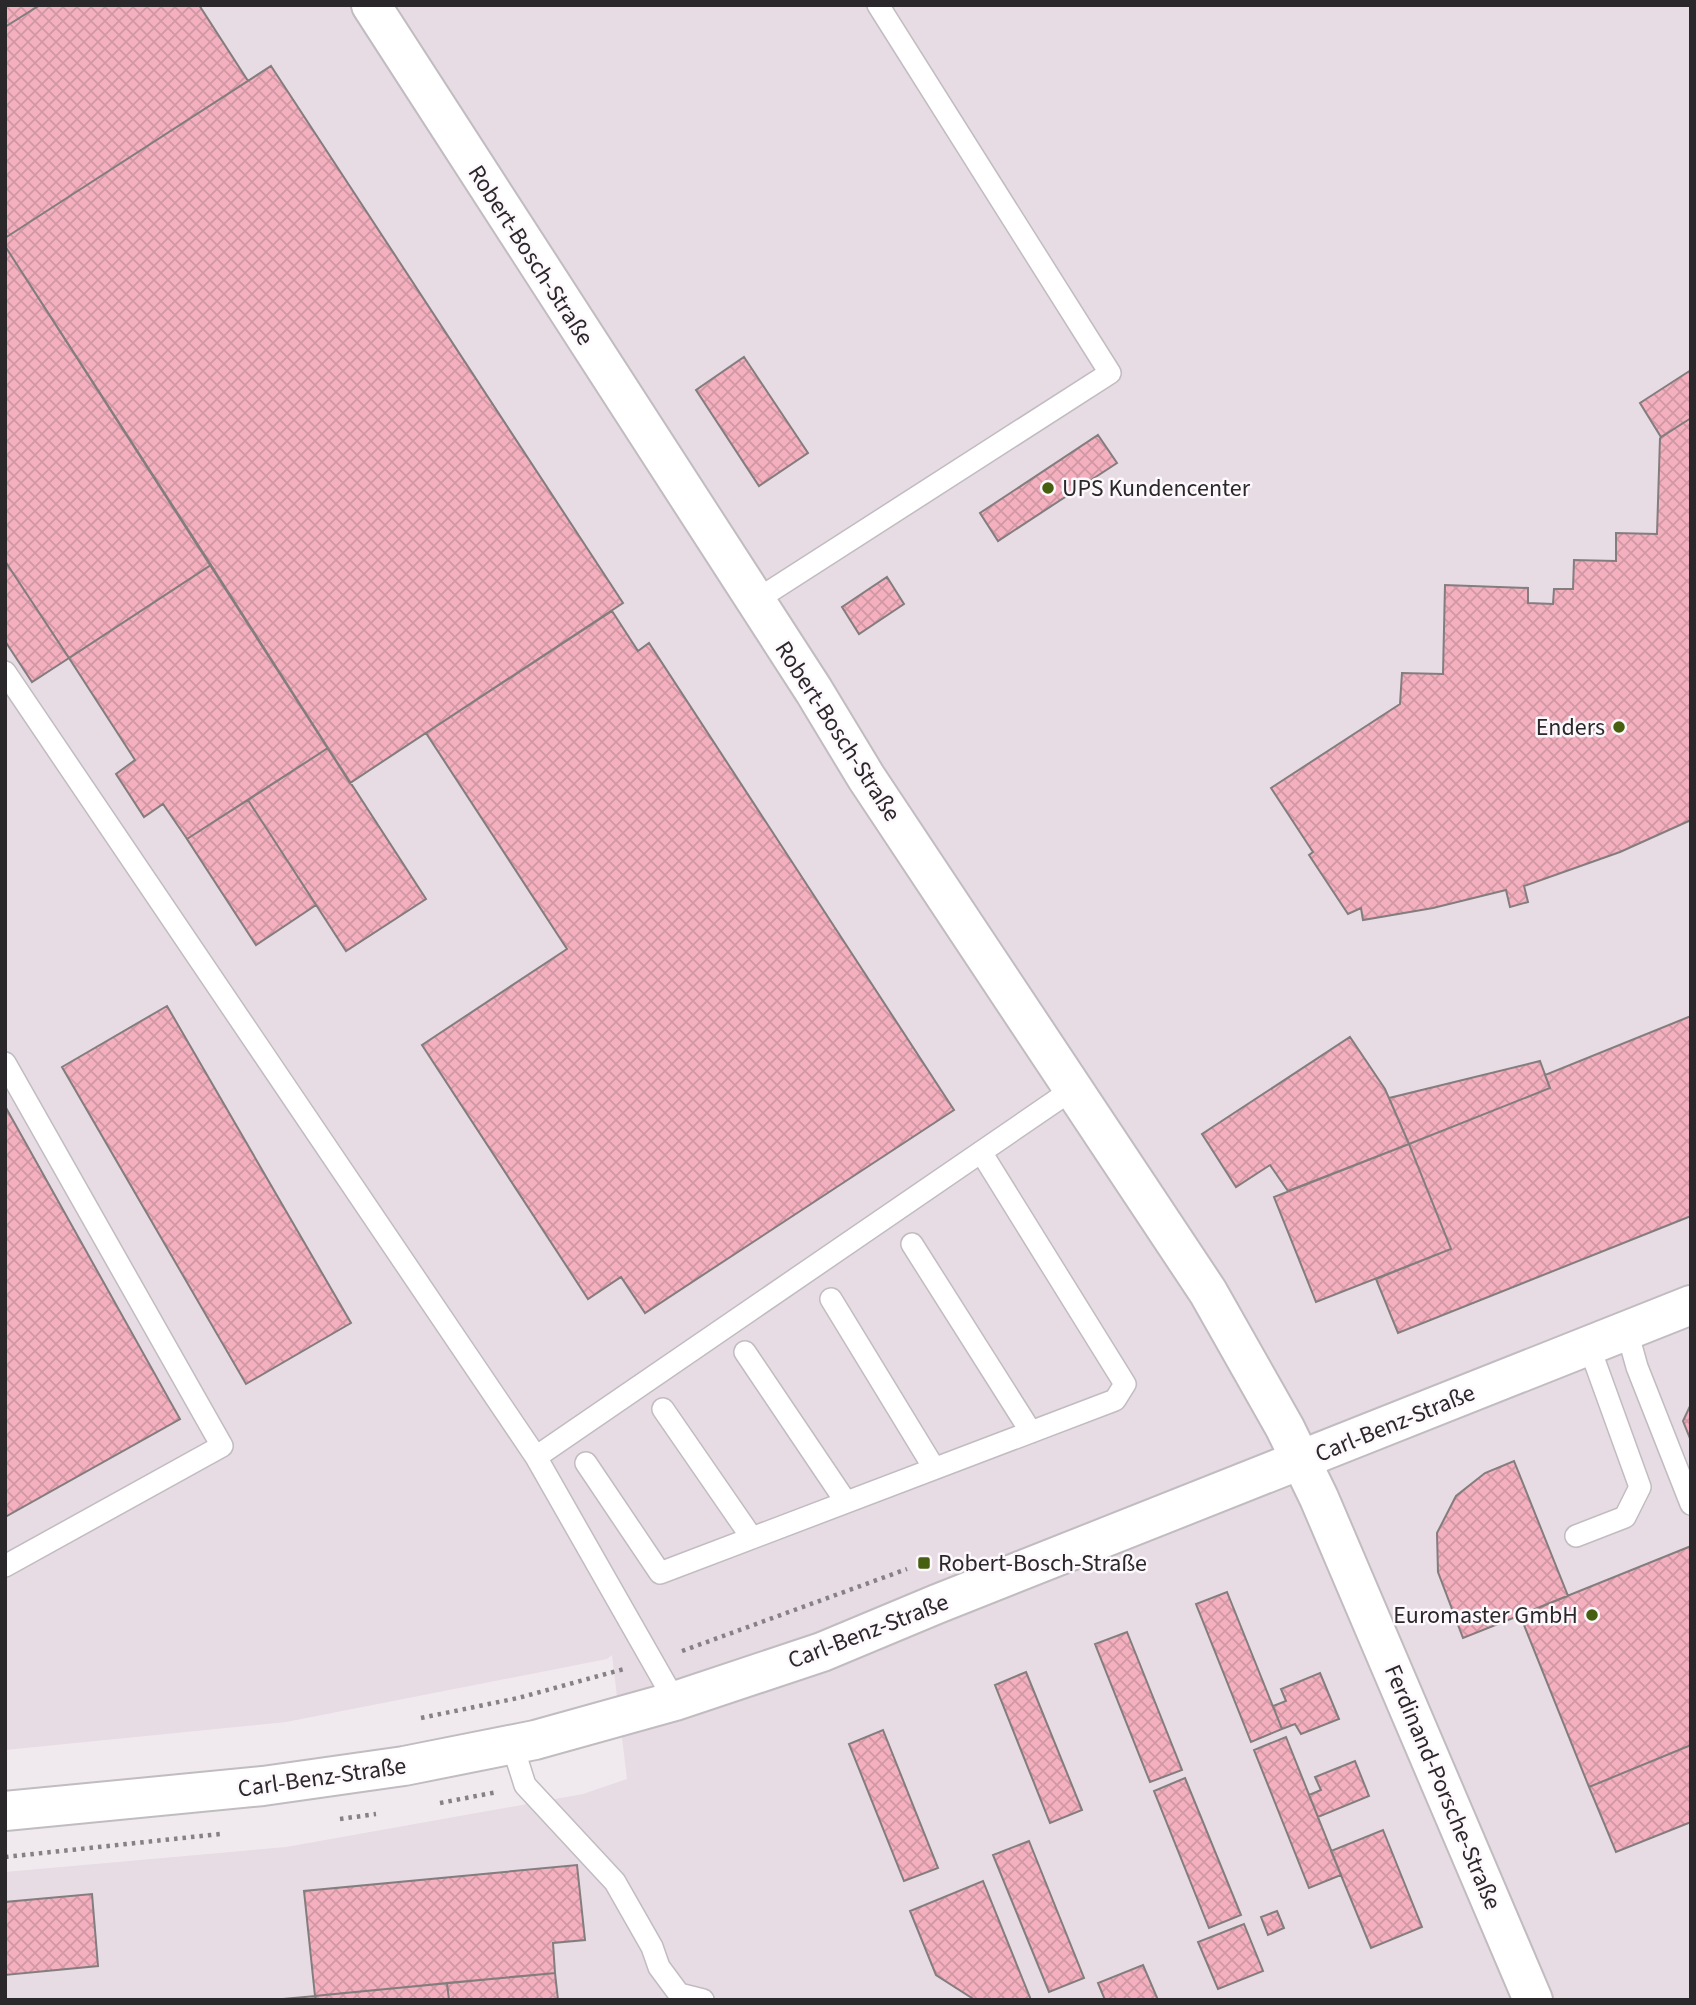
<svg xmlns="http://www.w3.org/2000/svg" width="1696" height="2005" font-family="'Source Sans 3',sans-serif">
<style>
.built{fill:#e7dbe4}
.building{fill:url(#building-cross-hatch);stroke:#837d7e;stroke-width:2}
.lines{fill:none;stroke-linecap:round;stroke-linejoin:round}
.service-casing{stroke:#c1bcc0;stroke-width:24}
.minor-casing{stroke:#c1bcc0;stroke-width:42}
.secondary-casing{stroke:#c1bcc0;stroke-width:42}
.path{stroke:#858184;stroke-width:4.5;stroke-dasharray:3.5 5;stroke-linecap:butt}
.service{stroke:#fff;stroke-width:21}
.minor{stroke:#fff;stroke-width:38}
.secondary{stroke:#fff;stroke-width:38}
.poi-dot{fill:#466010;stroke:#fdf8fc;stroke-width:2.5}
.labels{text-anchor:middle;stroke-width:5;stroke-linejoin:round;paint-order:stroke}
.street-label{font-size:24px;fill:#2a282a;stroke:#fdf8fc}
.poi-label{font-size:24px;fill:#2a282a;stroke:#fdf8fc;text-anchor:start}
</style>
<defs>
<pattern id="building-cross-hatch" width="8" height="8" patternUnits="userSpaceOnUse" patternTransform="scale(1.75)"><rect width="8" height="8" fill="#f4b0bf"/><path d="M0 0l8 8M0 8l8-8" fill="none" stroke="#d197a4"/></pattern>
</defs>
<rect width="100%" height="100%" fill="#f0eaee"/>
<path class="built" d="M5,5H1691V2000H5V1872L286,1847L583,1794L627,1779L612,1655L607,1659L286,1722L5,1750Z"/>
<path class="building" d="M5,5H40L5,27Z
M40,5H199L248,81L5,238V27Z
M271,66L623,603L350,783L5,246V238Z
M5,246L211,565L69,658L5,561Z
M744,357L808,453L759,486L696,390Z
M1691,370V418L1661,437L1640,403Z
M1691,418V820L1620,852L1524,886L1528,902L1510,907L1506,890L1433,908L1363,920L1361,908L1348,914L1309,855L1313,852L1271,788L1400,704L1402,673L1443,674L1445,585L1528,588V603L1553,604L1554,589H1573L1574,560L1616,561V533L1657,534L1660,438Z
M1098,435L1117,463L998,541L980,513Z
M5,561L69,658L32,682L5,641Z
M211,565L328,748L187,839L163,804L144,817L116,774L135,760L69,658Z
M887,577L904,604L859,634L842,607Z
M612,611L638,651L649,643L954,1110L645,1313L621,1277L588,1299L422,1045L567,949L426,733Z
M328,748L426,899L346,951L248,800Z
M248,800L316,905L256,945L187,839Z
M167,1006L351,1323L246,1384L62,1067Z
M1691,1016V1216L1398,1333L1376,1279L1451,1249L1409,1144L1550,1088L1545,1075Z
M1350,1037L1385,1089L1409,1144L1288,1191L1270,1165L1236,1187L1202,1134Z
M1540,1061L1550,1088L1409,1144L1389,1098Z
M5,1106L180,1419L5,1517Z
M1409,1144L1451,1249L1316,1302L1274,1197Z
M1691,1404V1441L1683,1421Z
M1514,1461L1568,1596L1463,1638L1438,1572L1437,1533L1456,1496L1485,1473Z
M1691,1546V1745L1589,1787L1520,1615Z
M1227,1592L1282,1729L1251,1742L1196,1604Z
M1127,1632L1182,1770L1150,1782L1095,1644Z
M1026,1672L1082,1810L1050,1823L995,1685Z
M1320,1673L1339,1719L1301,1734L1295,1724L1282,1729L1273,1706L1286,1701L1281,1689Z
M883,1730L938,1868L904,1881L849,1744Z
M1286,1737L1341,1875L1309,1888L1254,1750Z
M1691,1745V1822L1616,1852L1589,1787Z
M1355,1761L1369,1796L1318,1817L1309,1795L1321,1790L1315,1777Z
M1185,1778L1241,1915L1209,1928L1154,1791Z
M1383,1830L1422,1927L1371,1948L1331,1851Z
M1029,1841L1084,1978L1049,1992L993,1855Z
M577,1865L585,1940L553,1943L555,1973L315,1996L304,1891Z
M983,1881L1031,2000H975L936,1975L910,1911Z
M92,1894L98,1966L5,1975V1902Z
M1277,1911L1284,1928L1268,1935L1261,1917Z
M1244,1924L1263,1971L1218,1989L1198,1942Z
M1143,1965L1158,2000H1105L1098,1983Z
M555,1973L558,2000H449L447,1983Z
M447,1983L449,2000H316L315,1996Z
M315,1996L316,2000H272Z"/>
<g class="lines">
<defs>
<path id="service" d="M755,601L1110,373L878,5
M5,672L536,1457L1073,1089
M5,1063L222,1446L5,1566
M912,1244L1031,1432
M831,1299L934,1468
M1627,1331L1637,1367L1691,1504
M745,1352L846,1502
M663,1409L752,1538
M536,1457L675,1701
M586,1463L660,1573L1115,1400L1125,1384L981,1152
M1576,1536L1625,1517L1640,1487L1589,1346
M512,1744L525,1785L615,1882L652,1947L659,1967L679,1994L703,2000"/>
<path id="minor" d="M371,5L814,691L866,777L1208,1292L1285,1428L1319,1498L1533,2000"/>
<path id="secondary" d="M5,1811L263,1786L404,1766L535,1740L675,1701L822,1652L937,1604L1691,1305"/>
</defs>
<use href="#service" class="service-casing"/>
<use href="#minor" class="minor-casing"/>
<use href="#secondary" class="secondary-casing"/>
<path class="path" d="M682,1651L907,1569
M421,1718L518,1698L624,1669
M440,1803L497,1792
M340,1819L376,1814
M5,1857L220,1834"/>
<use href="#service" class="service"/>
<use href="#minor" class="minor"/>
<use href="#secondary" class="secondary"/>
</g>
<g class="poi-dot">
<circle cx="1048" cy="488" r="7"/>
<circle cx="1619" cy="727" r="7"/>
<rect x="917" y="1556" width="14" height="14" rx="3.5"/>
<circle cx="1592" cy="1615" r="7"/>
</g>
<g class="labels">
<g class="street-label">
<text transform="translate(531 255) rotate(57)" y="8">Robert-Bosch-Straße</text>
<text transform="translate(838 731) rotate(57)" y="8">Robert-Bosch-Straße</text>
<text transform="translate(1395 1423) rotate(-22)" y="8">Carl-Benz-Straße</text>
<text transform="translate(868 1631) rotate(-21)" y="8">Carl-Benz-Straße</text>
<text transform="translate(322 1777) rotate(-8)" y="8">Carl-Benz-Straße</text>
<text transform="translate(1443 1787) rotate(67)" y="8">Ferdinand-Porsche-Straße</text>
</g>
<g class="poi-label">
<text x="1062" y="496">UPS Kundencenter</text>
<text x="1605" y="735" text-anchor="end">Enders</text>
<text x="938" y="1571">Robert-Bosch-Straße</text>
<text x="1578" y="1623" text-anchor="end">Euromaster GmbH</text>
</g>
</g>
<rect width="1696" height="2005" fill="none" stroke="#2a282a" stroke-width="14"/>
</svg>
